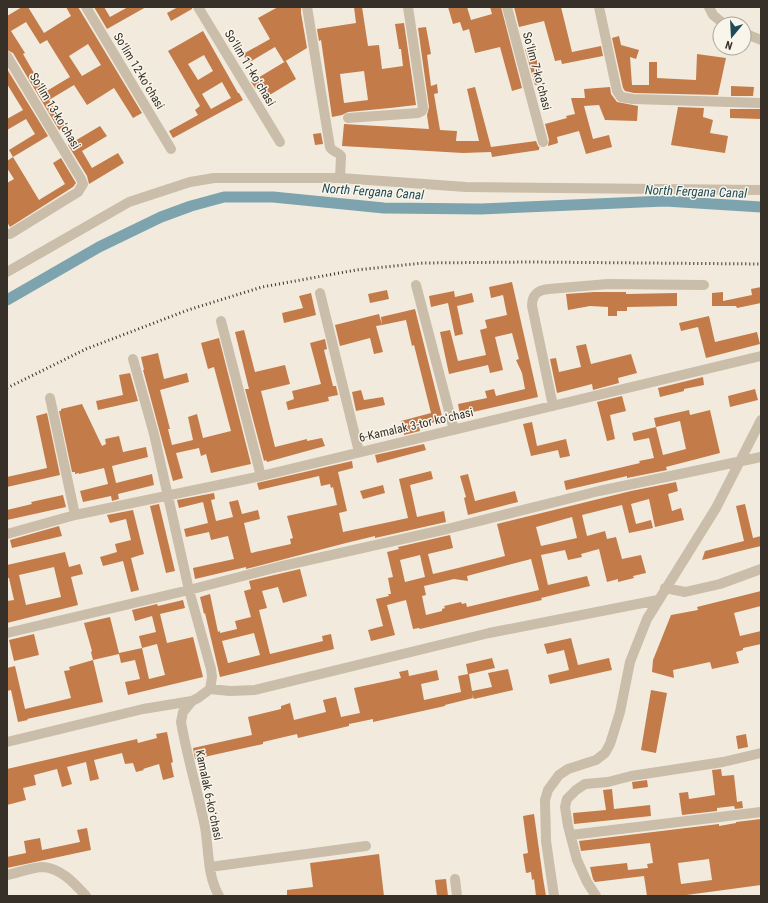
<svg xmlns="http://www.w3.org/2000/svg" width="768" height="903" font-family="'Roboto Condensed',sans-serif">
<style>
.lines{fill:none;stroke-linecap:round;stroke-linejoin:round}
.canal{stroke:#7da4ae;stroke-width:11}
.building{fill:#c37b4a;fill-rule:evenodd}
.minor{stroke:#cabda9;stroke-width:10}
.rail{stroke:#373029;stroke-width:3;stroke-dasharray:1 3;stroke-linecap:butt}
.labels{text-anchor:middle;stroke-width:3;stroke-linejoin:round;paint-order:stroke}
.street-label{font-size:12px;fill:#373029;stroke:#f9f5ea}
.water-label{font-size:13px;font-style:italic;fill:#1f4b58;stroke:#f9f5ea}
</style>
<rect width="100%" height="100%" fill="#f2ebdd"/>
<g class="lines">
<path class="canal" d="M7,300L99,247L161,217L191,206L224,197H273L384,208L481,209L665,201L761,207"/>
</g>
<path class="building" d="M22,7H28L44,33L71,16L66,7H78L142,113L133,118L114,88L87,105L74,85L49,100L65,126L59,130L13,53L7,50V16ZM26,22L40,44L47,40L70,77L45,92L23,54L25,53L11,31ZM88,44L101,65L82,76L69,56Z
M94,7H104L110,17L128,7H146L107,29Z
M178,7H192V9L171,21L167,13Z
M278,7H301V13L307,48L284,62L275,47L248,63L243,54L270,39L258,18Z
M354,7H362L368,46L379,45L382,69L403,66L401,49H399L395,24L404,23L416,105L390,108L348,112L342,115L332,117L321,40L319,41L317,29L356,23ZM364,71L368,100L344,103L340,74Z
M448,7H467L471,20L492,14L490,7H501L522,88L512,91L500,47L475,53L469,29L463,31L460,22L453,24Z
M514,7H561L572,52L601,46L603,56L562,64L561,60L555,61L544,21L519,27Z
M426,27L431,54L427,55L431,86L437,84L438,93L434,94L440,130L457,131L456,141H479L467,89L475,87L491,147L536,141L538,146L540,148H539V150L492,157L491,152L463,153L342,146L344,124L429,129L427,115L429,107L418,28Z
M203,31L238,93H239L243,100L173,138L169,131L198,115L195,110L200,106L168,51ZM204,55L213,71L198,80L188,64ZM222,82L231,98L211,109L202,94Z
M619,36L621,45L639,50L636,59L630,57L632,85H649V62H657V78L696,80L697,54L726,58L718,95L634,93L625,91L623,88L612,38Z
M533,46L543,83L535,85L525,49Z
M286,61L296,79L268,96L262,85L256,89L251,82Z
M7,69L48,136L13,157L9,150L35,134L26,119L7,130V119L23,110L7,84Z
M731,86L754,87L753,96H731Z
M610,87L611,94L617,102L638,106L637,121L605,120L599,105L584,106L593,139L609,135L612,147L586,154L579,131L557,137L558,143L548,146L549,140L545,124L567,118L566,116L575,114L571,98H585L584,89Z
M678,107L704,108L703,117L713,120L710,133L728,136L725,153L671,145Z
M730,109H761V119L730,118Z
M100,126L107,136L82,151L92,168L118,153L124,163L89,184L87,176L68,145Z
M321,133L323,144L315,145L313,134Z
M13,157L39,200L65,184L53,163L61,158L76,183L73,187L10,227L7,222V183L14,179L7,168V161Z
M512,282L538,397L460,415L458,404L487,398L485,391L494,389L496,396L525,389L522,373L516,360L519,359L512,333L495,337L503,370L490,373L488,365L449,374L440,332L450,330L458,361L486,355L480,330L487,328L485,320L507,315L503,295L491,298L489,287Z
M761,287V303L737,308L736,306H712V293L723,292V301L752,295L751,289Z
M387,290L389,299L370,303L368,294Z
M454,291L455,297L472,293L474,302L457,306L463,334L455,336L448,303L431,307L429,296Z
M594,292H626V294L677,293V306L627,307V311H617V316H608V307L590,306L568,310L566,294Z
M311,293L316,315L284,323L282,313L303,308L299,296Z
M415,309L443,420L419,426L420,431L404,435L401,421L431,413L414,345L412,346L406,320L382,325L381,317Z
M379,314L382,325L376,326L383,352L374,354L370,338L340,346L335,325Z
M709,316L715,342L757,332L760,344L706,358L698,327L681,331L679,323Z
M244,330L255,372L285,365L290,384L261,391L275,447L307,439V441L322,438L325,446L267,462L266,460L264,461L245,389H249L235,332Z
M219,338L251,464L211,473L206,454L201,456L199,448L176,453L183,478L173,481L143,370H144L141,357L158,353L164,379L187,373L189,382L160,390L170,429H168L172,445L193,440L188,417L197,414L203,438L231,431L214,367L208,369L201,343Z
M325,339L327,349L324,350L333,386H336L338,395L328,397L329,401L288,410L286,402L294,399L292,391L321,384L310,343Z
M586,344L591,364L631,354L637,373L618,378L619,383L593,390L592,384L557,393L550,359L556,358L559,372L581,367L576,346Z
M130,373L138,401L98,410L96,401L123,395L119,375Z
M703,377L704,385L684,389V391L660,397L658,388Z
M755,389L758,400L730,407L728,396Z
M361,390L364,400L383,397L385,405L356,411L352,392Z
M622,396L626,411L610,415L615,439L607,441L597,402Z
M82,404L102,446L106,444L105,439L119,436L123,452L146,447L148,457L112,466L116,483L152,474L154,485L118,494L119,499L112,501L111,496L83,502L80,491L108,484L104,468L79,474V473L75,474V472H72L59,411H61V409Z
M689,410L690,415L710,410L720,453L666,467L667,470L627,478V476L566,490L564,481L640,463L639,461L654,458L649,438L634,441L632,433L656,427L654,418ZM680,421L686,449L663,455L656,427Z
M47,413L60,475L7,487V477L47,468L36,416Z
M532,422L537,446L566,439L570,456L560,458L558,450L531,456L523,424Z
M424,444L426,450L377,463L375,455Z
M352,461L353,468L338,472L347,511L339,513L343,532L408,518L399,479L431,471L433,479L410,485L417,517L444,511L446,522L375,538V536L346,543L246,569V567L195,579L193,568L234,559L228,536L211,540L209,532L186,537L184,529L208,523L203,502L179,508L177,500L214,493L215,499L211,500L216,521L233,517L229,502L238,500L242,514L258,510L260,519L244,523L251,553L291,544L290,539L293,538L287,516L337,505L333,487L331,488L330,484L321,486L319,476L259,490L257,483Z
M468,474L475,501L515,491L518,502L468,515L464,498L466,497L460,476Z
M676,482L678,491L668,494L672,511L681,508L684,520L655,527L649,499L631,504L636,524L651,520L653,528L629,533L622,505L582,515L587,536L605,531L607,539L616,537L622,559L641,555L646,573L633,576L634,578L618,582V579L607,582L599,549L581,554L582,557L568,560L565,550L541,555L548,585L587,576L590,586L541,598L542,600L420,629L419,628L413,629L406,600L391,604L387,605L395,635L371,641L368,630L383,626L376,599L389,596L388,594H391L388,578L393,577L387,552L399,549L398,547L450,535L453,548L428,554L433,574L458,568L505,556L497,524L631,491ZM572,517L577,538L541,546L536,527ZM420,555L425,577L405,582L400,560ZM531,559L539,590L467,607L466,603L462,604L461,602L444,606L445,608L442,609V611L426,615L422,596L426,595L424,586L454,579L468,581L467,576Z
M383,485L385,493L363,499L360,491Z
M63,495L66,507L7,520V510L32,504L31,502Z
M159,504L175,571L166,573L150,506Z
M745,504L753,538L761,536V546L702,560L705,551L744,541L736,506Z
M133,510L144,554L131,558L139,590L131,592L123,561L103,566L100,557L117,552L115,544L131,540L126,519L110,523L107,515Z
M59,526L62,536L12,548L10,540Z
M65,552L69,567L80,564L83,574L71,577L78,605L7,623V601L14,600L9,578H7V565ZM54,567L61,597L26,605L19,575Z
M300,569L307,596L283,603L278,587L262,591L267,608L259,610L270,654L323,641L322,636L331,634L334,649L220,677L205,613L204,614L200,597L210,594L218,632L220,631V633L237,629L235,621L251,617L244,591L251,589L249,581ZM254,633L260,655L228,663L222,641Z
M761,591V606L734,613L740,636L761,631V644L743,648V650L736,652L739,663L712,669L710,662L673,670L674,678L652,672L653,660L671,615L698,610L697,607Z
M183,600L185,608L160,614L167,643L193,637L203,677L128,695L125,682L140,679L135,660L121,663L119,654L93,660L91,652L92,651L84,623L110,617L119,653L142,648L139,636L156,632L152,616L135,621L132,610L157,604L158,606ZM157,644L165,675L149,679L142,648Z
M34,634L39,655L14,661L9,640Z
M571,638L578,665L609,658L612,670L550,684L548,675L569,670L564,650L547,654L544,644Z
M492,658L495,668L469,674L472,691L492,687L488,673L508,669L513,690L474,699L472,694L473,698L445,705V706L373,722V719L349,724V726L298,738L297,734L263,742V744L195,759L193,748L252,735L248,717L281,709V706L290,703L294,720L326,712L323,700L336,697L341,717L360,713L354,688L401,678L399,672L408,670L409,676L437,670L439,680L421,684L424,700L461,692L458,676L468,674L466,664Z
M93,660L103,702L27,719L28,720L18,722L11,690L7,691V668L15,666L25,709L71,698L64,671L70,670L69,667Z
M651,690L667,693L656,753L641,750Z
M167,732L173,762L171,763L174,777L163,780L159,764L143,769L144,770L136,772L133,763L125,764L122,753L94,760L99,779L90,781L86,762L67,767L72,784L62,787L57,769L34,775L36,785L23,788L26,800L7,805V769L137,739L138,743L157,738L156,734Z
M746,734L748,747L738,749L736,736Z
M721,769L722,776L734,775L737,802L742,801L743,808L735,809L734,806L717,808V811L682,815L679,793L688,792L689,799L715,795L712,770Z
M647,780L648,787L633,789L632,782Z
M612,789L614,809L650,805L651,816L574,824L573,813L606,810L603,790Z
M534,814L543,878L546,896H536L534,879L532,880L531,872L526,873L523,854L528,853L523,816Z
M761,819V885L679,896H647L644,876L595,882L593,879L590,867L627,863L628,870L648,868L647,864L653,863L650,843L581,851L579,841L719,824V826L736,823V822ZM709,859L712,880L681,884L678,863Z
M87,828L91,850L7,868V857L26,853L24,841L40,838L42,850L80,842L77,830Z
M379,854L384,896H287V890L313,887L310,863Z
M446,879L448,896H437L435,880Z"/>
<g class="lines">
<path class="minor" d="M86,7L171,149
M198,7L280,142
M307,7L330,147C332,152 339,152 341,156L340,178
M507,7L543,142
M599,7L617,91L621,97L633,99L761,103
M709,7L713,15L724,24
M744,33L761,40
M7,56L81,179L83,184L78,192L10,234H7
M348,118L418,113L422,111L423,108L408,7
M7,272L129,202L190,182L214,178H340L466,187L761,190
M416,285L454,430
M320,293L359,452
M221,321L261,476
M50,398L75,515
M553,406L532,306C532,294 538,290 549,289L608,284L704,285
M7,534L75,515L261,476L761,356
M665,588L685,592L720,584L761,569
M7,633L189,590L278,567L447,529L599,491L761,457
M210,689L230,691L255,690L489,633L658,600
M192,701L183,712L181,722C187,757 198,792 205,827C209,850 207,875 219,896
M7,742L143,709L192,701L198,698L210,689L212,677L211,669L189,590L154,434L133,359
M571,835L761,812
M210,867L366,846
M7,875C17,873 33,867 43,867C61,868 75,884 86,896
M455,879L457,896
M554,896L546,841L545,800L548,790L559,775L568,769L596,760L605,753L610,744L620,712L630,662L647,619L716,508L761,420
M596,896L587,882L577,860L568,826L565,807L567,799L576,790L585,784L608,782L631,776L723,762L761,753"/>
<path class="rail" d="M7,388L86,349L188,310L262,287L356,270L423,263L530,262L761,264"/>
</g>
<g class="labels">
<g class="street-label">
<text transform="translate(250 68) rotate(59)" y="4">Soʻlim 11-koʻchasi</text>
<text transform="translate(139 71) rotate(59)" y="4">Soʻlim 12-koʻchasi</text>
<text transform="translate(537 71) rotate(75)" y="4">Soʻlim 7-koʻchasi</text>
<text transform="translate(55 111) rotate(59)" y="4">Soʻlim 13-koʻchasi</text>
<text transform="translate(416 425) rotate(-13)" y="4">6-Kamalak 3-tor koʻchasi</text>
<text transform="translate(209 795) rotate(78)" y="4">Kamalak 6-koʻchasi</text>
</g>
<g class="water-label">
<text transform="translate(373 191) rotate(4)" y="5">North Fergana Canal</text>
<text transform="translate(696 191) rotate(2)" y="5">North Fergana Canal</text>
</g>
</g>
<rect width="768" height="903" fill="none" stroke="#373029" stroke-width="16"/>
<g transform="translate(732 36) rotate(198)"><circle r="19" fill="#f9f5ea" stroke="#aba69d"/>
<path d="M0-3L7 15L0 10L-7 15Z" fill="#1f4b58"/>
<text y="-6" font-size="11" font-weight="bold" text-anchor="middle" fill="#373029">N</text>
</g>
</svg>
